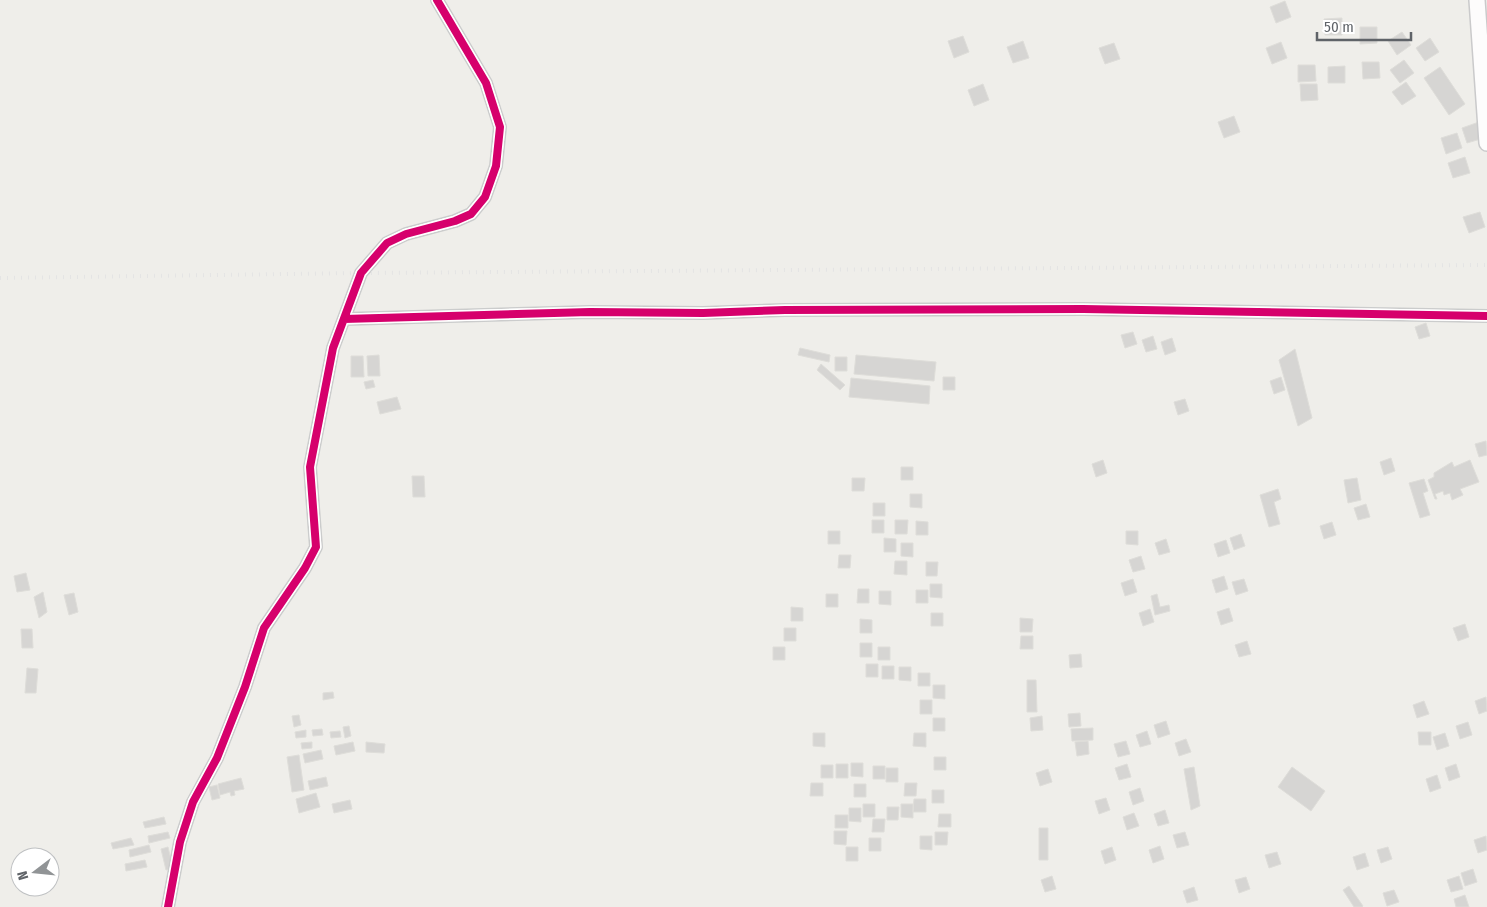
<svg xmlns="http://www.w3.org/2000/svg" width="1487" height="907" font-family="'Fira Sans Condensed',sans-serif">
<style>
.building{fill:#d6d5d3;stroke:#deddd9}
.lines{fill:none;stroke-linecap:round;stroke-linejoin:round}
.street-casing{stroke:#cbcccc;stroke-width:14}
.secondary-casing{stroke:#cacacb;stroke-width:18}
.street{stroke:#fdfcfc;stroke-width:11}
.secondary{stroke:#fdfcfc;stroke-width:15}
.rail{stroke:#e4e4e4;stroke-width:4;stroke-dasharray:1 6;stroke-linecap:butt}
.cycleway-casing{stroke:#fff;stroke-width:11}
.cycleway{stroke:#d6006c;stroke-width:8}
</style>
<rect width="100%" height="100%" fill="#efeeea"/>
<path class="building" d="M1285,1L1291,17L1276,23L1270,7Z
M1342,18V35H1325L1324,19Z
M1360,27H1377V43L1360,44Z
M1402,32L1411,45L1397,55L1388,41Z
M963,36L969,52L954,58L948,41Z
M1430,38L1439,52L1425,61L1416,48Z
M1023,41L1029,58L1013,63L1007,47Z
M1281,42L1287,58L1272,64L1266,48Z
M1114,43L1120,59L1105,64L1099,48Z
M1404,60L1414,73L1400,83L1390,70Z
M1362,62H1379L1380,78L1363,79Z
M1298,65H1315L1316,81L1298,82Z
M1345,66V83H1328V67Z
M1440,67L1465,104L1449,115L1424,78Z
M1406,82L1416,96L1402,105L1392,92Z
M983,84L989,100L974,106L968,90Z
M1300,84H1317L1318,100L1301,101Z
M1234,116L1240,132L1224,138L1218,122Z
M1479,122L1484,138L1467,143L1462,128Z
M1457,133L1462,148L1446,154L1441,138Z
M1465,157L1470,173L1453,178L1448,163Z
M1480,212L1485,227L1469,233L1463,217Z
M1426,323L1430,336L1419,339L1415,327Z
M1133,332L1137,344L1125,348L1121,335Z
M1153,336L1157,349L1146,352L1142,340Z
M1172,338L1176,351L1165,355L1161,342Z
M800,348L830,355L829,362L798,355Z
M1295,349L1312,418L1298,426L1279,360Z
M379,355L380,376H368L367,356Z
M856,355L936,362L934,381L854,374Z
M351,356H363L364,377H351Z
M835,357H847V371H835Z
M821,364L845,385L840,390L817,370Z
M943,377H955V390H943Z
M1281,377L1285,390L1274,394L1270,381Z
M851,378L930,386L929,404L849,397Z
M373,380L375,387L366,389L364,382Z
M397,397L401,409L380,414L377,402Z
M1185,399L1189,411L1178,415L1174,402Z
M1486,441L1487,455L1479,457L1475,444Z
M1391,458L1395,471L1384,475L1380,462Z
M1103,460L1107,473L1096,477L1092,464Z
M1470,460L1479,482L1460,489L1463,495L1452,500L1450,493L1444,495L1443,491L1435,494L1437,499H1435L1428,480L1434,477V473L1452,462L1454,467Z
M901,467H913V480H901Z
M412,476H424L425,497H413Z
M852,478H865L864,491H852Z
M1357,478L1361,500L1348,503L1344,480Z
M1424,479L1428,491L1423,493L1430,515L1420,518L1409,483Z
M1278,489L1281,499L1274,502L1280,524L1269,527L1260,495Z
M910,494H922V508L910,507Z
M873,503H885V516H873Z
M1366,504L1370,517L1358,520L1354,508Z
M872,520H884V533H872Z
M895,520H908L907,534H895Z
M916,521L928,522V535H916Z
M1332,522L1336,535L1324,539L1320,526Z
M828,531H840V544H828Z
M1126,531H1138V545L1126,544Z
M1241,534L1245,546L1234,550L1230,538Z
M884,538L896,539V552H884Z
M1166,539L1170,552L1159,555L1155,543Z
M1226,540L1230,553L1218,557L1214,544Z
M901,543H913V557L901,556Z
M839,555H851L850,568H838Z
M1141,556L1145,569L1133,572L1129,560Z
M895,561H907V575L894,574Z
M926,562H938L937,576H926Z
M26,573L30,590L17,592L14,576Z
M1224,576L1228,589L1216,593L1212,580Z
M1133,579L1137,592L1125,596L1121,583Z
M1244,579L1248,591L1236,595L1232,582Z
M930,584H942V598L930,597Z
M858,589H869V603H857Z
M916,590H928V603H916Z
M879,591H891V605L879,604Z
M43,592L47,612L39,618L34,597Z
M74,593L78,612L69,615L64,595Z
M826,594H838V607H826Z
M1157,594L1160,607L1169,605L1170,611L1155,615L1151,596Z
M791,607L803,608V621H791Z
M1229,608L1233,621L1221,625L1217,612Z
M1150,609L1154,622L1143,626L1139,613Z
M931,613H943V626H931Z
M1020,618L1033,619L1032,632H1020Z
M860,619L872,620V633H860Z
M1465,624L1469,637L1458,641L1453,628Z
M784,628H796V641H784Z
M21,629H32L33,648H22Z
M1021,636H1033V649H1020Z
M1247,641L1251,654L1239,657L1235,645Z
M860,643H872V657H860Z
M773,647H785V660H773Z
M878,647H890V660H878Z
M1081,654L1082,667L1070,668L1069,655Z
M866,664H878V677H866Z
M882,666H894V679H882Z
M899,667H911V681L899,680Z
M27,668L38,669L36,693H25Z
M918,673H930V686H918Z
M1027,680H1036L1037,712H1027Z
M933,685H945V699L933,698Z
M333,692L334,698L323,700V693Z
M1486,697L1487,711L1479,714L1475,701Z
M920,700H932V714H920Z
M1424,701L1429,714L1417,718L1413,705Z
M1080,713L1081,726L1069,727L1068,714Z
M299,715L301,725L294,727L292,716Z
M1042,716L1043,730L1031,731L1030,718Z
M933,718H945V731H933Z
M1166,721L1170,734L1158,738L1154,725Z
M1468,722L1472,735L1460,739L1456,726Z
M349,726L351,736L345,738L343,727Z
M1093,728V740L1072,741L1071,729Z
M322,729L323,735L313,736L312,730Z
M306,730V737L296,738L295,732Z
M340,731L341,737L331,738L330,732Z
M1147,731L1151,744L1140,747L1136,735Z
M1418,732H1431V745H1419Z
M813,733H825V747L813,746Z
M914,733H926V747L913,746Z
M1445,733L1449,746L1437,750L1433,737Z
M1186,739L1191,752L1179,756L1175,743Z
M1088,741L1089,754L1077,756L1075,742Z
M1126,741L1130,754L1118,757L1114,744Z
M312,742V748L302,749L301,743Z
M353,742L355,751L336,755L334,746Z
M366,742L385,744L384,753L366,752Z
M321,750L323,759L305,763L303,754Z
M299,755L304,790L292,792L287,757Z
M934,757H946V770H934Z
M851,763H863V777L851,776Z
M836,764H848V778H836Z
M1127,764L1131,777L1119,780L1115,768Z
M1456,764L1460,777L1449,781L1445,768Z
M821,765H833V778H821Z
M873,766H885V779H873Z
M1194,767L1200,806L1191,810L1184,769Z
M1292,767L1325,791L1311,811L1278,787Z
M886,768H898V782H886Z
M1048,769L1052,782L1040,786L1036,773Z
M1437,775L1441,788L1430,792L1426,779Z
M326,777L328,786L310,790L308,781Z
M241,778L244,789L234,791L235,795L231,796L230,792L220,795L218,784Z
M811,783H823V796H810Z
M905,783H917L916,796H904Z
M854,784H866V797H854Z
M217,785L220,798L212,800L209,787Z
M1140,788L1144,801L1133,805L1129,792Z
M932,790H944V803H932Z
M316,793L320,807L299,813L296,799Z
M1106,798L1110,810L1099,814L1095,801Z
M914,799H926V812H913Z
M350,800L352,809L334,813L332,804Z
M863,804H875V817H863Z
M901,804H913V818L901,817Z
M887,807H899L898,820H887Z
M849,808H861V822L849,821Z
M1165,810L1169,823L1158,826L1154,814Z
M1134,813L1139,826L1127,830L1123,817Z
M939,814H951V827H938Z
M835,815H848V828H835Z
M164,817L166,824L145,828L143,822Z
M873,819H885L884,832H872Z
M1039,828H1048V860H1039Z
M834,831H847L846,845L834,844Z
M168,832L170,838L149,843L148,836Z
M935,832H948L947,845H935Z
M1185,832L1189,845L1177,848L1173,835Z
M920,836H932V850L920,849Z
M1486,836L1487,850L1478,853L1474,840Z
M131,838L134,845L113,849L111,843Z
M869,838H881V851H869Z
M149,845L151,852L130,857L129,850Z
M1160,846L1164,859L1153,863L1149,850Z
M168,847L173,868L166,870L161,849Z
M846,847H858V861H846Z
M1112,847L1116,860L1105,864L1101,851Z
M1388,847L1392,859L1381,863L1377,850Z
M1277,852L1281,864L1269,868L1265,855Z
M1365,853L1369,866L1357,870L1353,857Z
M145,860L147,867L126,871L125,864Z
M1473,869L1477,882L1465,886L1461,873Z
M1052,876L1056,889L1045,892L1041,880Z
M1459,876L1463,889L1451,892L1447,880Z
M1246,877L1250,889L1239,893L1235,880Z
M1349,886L1363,906L1362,907H1354L1343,890Z
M1194,887L1198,900L1187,903L1183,891Z
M1394,890L1399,902L1387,906L1383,893Z
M1465,895L1469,907H1456L1454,899Z"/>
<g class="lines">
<defs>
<path id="street" d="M344,319L590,312L703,313L785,310L1083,309L1487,316
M168,907L180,842L193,802L217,758L245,687L264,628L305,568L316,547L310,467L333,348L361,273L387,243L406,234L455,221L471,214L485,197L496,166L500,127L486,83L437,0"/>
<path id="secondary" d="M1477,0L1487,143"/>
</defs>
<use href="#street" class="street-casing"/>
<use href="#secondary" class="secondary-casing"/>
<use href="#street" class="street"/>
<use href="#secondary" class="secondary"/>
<path class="rail" d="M0,278L361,273L1487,265"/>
<defs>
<path id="cycleway" d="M344,319L590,312L703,313L785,310L1083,309L1487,316
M168,907L180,842L193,802L217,758L245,687L264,628L305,568L316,547L310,467L333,348L361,273L387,243L406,234L455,221L471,214L485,197L496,166L500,127L486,83L437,0"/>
</defs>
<use href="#cycleway" class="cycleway-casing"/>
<use href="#cycleway" class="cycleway"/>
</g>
<g transform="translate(35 872) rotate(254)"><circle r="24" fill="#ffffff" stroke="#bfc1c3"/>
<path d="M0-4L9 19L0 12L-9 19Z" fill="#919496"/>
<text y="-8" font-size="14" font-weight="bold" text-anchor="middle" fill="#5f6368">N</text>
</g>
<path d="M1317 32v8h94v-8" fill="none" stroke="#5f6368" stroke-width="2.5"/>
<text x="1324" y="32" font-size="15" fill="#5f6368" stroke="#ffffff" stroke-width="4" paint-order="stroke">50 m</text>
</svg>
